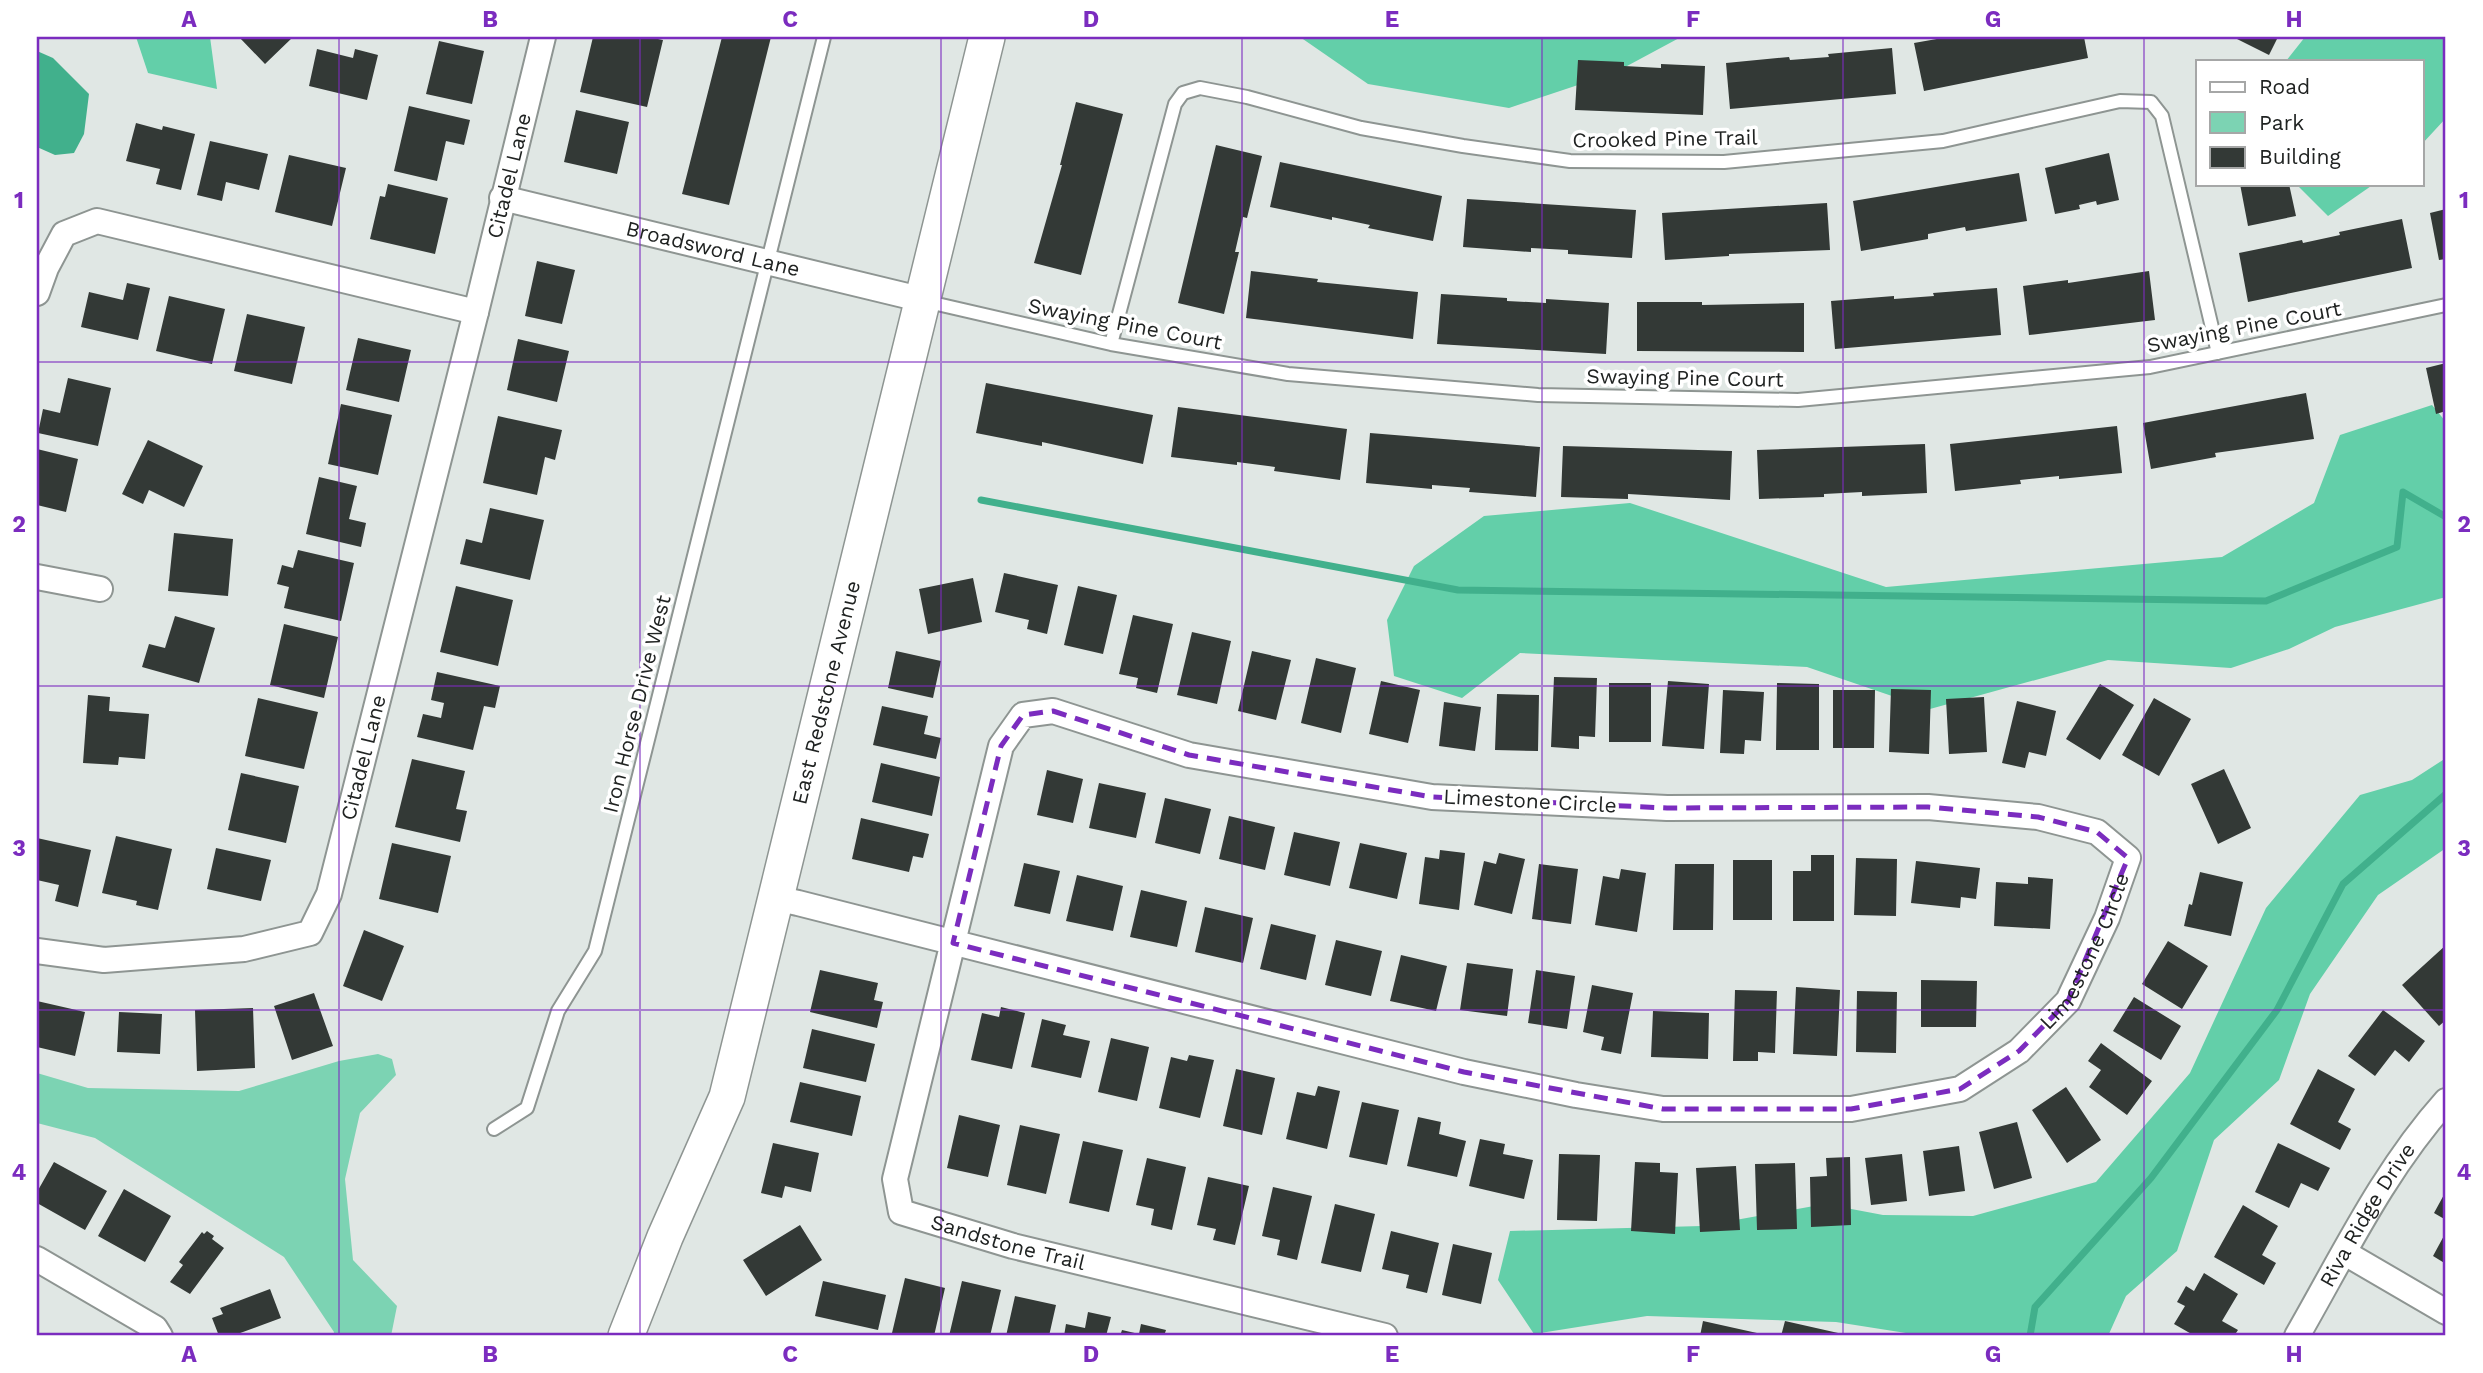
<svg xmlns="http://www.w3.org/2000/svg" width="2483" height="1373" font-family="'Work Sans',sans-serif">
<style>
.green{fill:#7cd3b3}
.forest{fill:#63cfa9}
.water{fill:#41b08c}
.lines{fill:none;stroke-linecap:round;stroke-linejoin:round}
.stream{stroke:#41b08c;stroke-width:7}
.building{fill:#333936}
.lane-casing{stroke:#8e9592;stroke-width:16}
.street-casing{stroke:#8e9592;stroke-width:28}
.secondary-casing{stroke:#8e9592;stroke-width:38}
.lane{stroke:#fff;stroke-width:12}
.street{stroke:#fff;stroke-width:24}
.secondary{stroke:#fff;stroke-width:35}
.marked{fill:none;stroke:#7b2cbf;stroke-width:5;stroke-dasharray:14 9;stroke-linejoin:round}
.grid{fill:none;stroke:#7b2cbf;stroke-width:2;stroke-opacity:0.55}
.labels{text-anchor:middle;stroke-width:7;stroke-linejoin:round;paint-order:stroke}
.street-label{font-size:21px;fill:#202322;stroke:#fff}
.neatline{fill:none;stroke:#7b2cbf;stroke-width:2.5}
.grid-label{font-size:23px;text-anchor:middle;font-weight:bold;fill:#7b2cbf}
</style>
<rect width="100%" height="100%" fill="#e0e7e4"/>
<path class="green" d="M378,1054L392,1059L396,1075L360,1113L345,1179L353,1260L397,1306L391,1336H333L334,1332L284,1257L95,1138L37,1123V1073L88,1088L239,1091L339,1061Z"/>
<path class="forest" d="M136,37H210L217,89L148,73Z
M1300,37H1681L1614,73L1509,108L1368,84Z
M2305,37H2446V118L2422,144V61H2286Z
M2296,184H2374L2328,216Z
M2432,405L2446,422V597L2335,627L2289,649L2231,668L2108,660L1930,709L1807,667L1520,653L1462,698L1394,676L1387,620L1414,566L1484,516L1630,503L1886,587L2222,557L2314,503L2340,435Z
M2446,758V848L2378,895L2310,994L2279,1080L2214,1140L2177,1251L2126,1296L2108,1336H1925L1836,1322L1647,1316L1534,1334L1498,1280L1510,1231L1702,1226L1825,1204L1883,1215L1973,1216L2096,1182L2190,1073L2266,908L2360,795L2412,780Z"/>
<path class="water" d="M37,51L53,58L89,94L84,134L74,153L55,155L37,147Z"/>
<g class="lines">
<path class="stream" d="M981,500L1458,590L2266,601L2397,547L2403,492L2446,517
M2030,1336L2035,1307L2151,1178L2277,1010L2343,884L2446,794"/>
</g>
<path class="building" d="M239,37H293L265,64Z
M593,37H648L663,40L647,107L580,92Z
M722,37H771L729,205L682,194Z
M1948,37H2084L2088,58L1924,91L1914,43Z
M2233,37H2278L2269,55Z
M439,41L484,51L472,104L426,94Z
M1892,48L1896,94L1730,109L1726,63L1789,57L1790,60L1829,57L1828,54Z
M317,49L353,58L355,49L378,55L367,100L309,86Z
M1578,60L1624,62V66L1661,68V64L1705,66L1703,115L1575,110Z
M1076,102L1123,114L1081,275L1034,263L1062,165H1060Z
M409,106L470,120L464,145L446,141L437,181L394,171Z
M576,110L629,122L617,174L564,162Z
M136,123L162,130L163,126L195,134L181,190L156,184L160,169L126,161Z
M210,141L268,154L259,190L226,182L222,201L197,195Z
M1216,145L1262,156L1247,218L1243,217L1235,252H1239L1224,314L1178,303Z
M2109,153L2119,200L2097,205L2096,201L2079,205L2080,209L2055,214L2045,168Z
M289,155L346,168L332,226L275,212Z
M1280,162L1442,196L1433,241L1368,228L1370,225L1332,217V220L1270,207Z
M2019,173L2027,221L1966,231L1965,227L1928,234V239L1861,251L1853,201Z
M388,184L448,198L435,254L370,239L380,196L385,197Z
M2240,184H2289L2296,216L2248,226Z
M1467,199L1636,210L1632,258L1568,254V250L1531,248V252L1463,247Z
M1827,203L1830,250L1729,254V256L1665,260L1662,213Z
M2446,209V259L2439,260L2430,213Z
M2402,219L2412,268L2248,302L2239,253L2302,240L2303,243L2340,235L2339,232Z
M537,261L575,270L562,324L525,316Z
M1251,271L1318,279L1317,282L1418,292L1413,339L1246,318Z
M2149,271L2155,320L2029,335L2023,286L2068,280V283Z
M127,283L150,288L138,340L81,327L89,292L123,300Z
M1997,288L2001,335L1835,349L1831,301L1894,296V299L1934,296L1933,293Z
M1441,294L1507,298V301L1546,303V299L1609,303L1606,354L1437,344Z
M169,296L225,309L212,364L156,351Z
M1637,302H1702V305L1804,303V352L1637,351Z
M247,314L305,327L292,384L234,371Z
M358,338L411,350L399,402L346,390Z
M518,339L569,351L557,402L507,390Z
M2446,363V411L2436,414L2426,368Z
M68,378L111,388L98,446L38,433L43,409L60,413Z
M986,383L1153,415L1143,464L1042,442V446L976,433Z
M2306,393L2314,439L2215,453L2216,457L2151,469L2143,423Z
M341,404L392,415L378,475L328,464Z
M1178,407L1347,429L1340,480L1274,471L1275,467L1237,462V465L1171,457Z
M498,416L562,430L555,460L545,457L537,495L483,483Z
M2117,426L2122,473L2059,479V476L2020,480L2021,484L1955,491L1950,444Z
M1370,433L1540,447L1536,497L1469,492L1470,488L1432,485V489L1366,483Z
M148,440L203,466L184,507L149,490L143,504L122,494Z
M1925,444L1927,493L1862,496V492L1824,494V497L1759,499L1757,450Z
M1563,446L1732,451L1730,500L1628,494V499L1561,497Z
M37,449L78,459L66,512L37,505Z
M319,477L357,486L349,519L366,523L361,547L306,534Z
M490,508L544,520L530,580L460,564L466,539L482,543Z
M174,533L233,539L228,596L168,591Z
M298,550L354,563L341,621L284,608L289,587L277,584L282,565L293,568Z
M1004,573L1058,585L1047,634L1027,629L1029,620L995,612Z
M973,578L982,622L928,634L919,589Z
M456,586L513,600L498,666L440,652Z
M1078,586L1117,595L1103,654L1064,645Z
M1133,615L1173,624L1157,693L1136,688L1138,678L1119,674Z
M175,616L215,628L199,683L142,667L149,644L165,648Z
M284,624L338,637L324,698L270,685Z
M1192,632L1231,641L1217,704L1177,695Z
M896,651L941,661L933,698L888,688Z
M1252,651L1291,660L1276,720L1238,711Z
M1316,658L1356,668L1341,733L1301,723Z
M437,672L500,686L495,708L484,706L473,750L417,737L423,714L441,718L444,703L431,700Z
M1554,677L1597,678L1595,737L1579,736V749L1551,747Z
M1381,681L1420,690L1408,743L1369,734Z
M1668,681L1709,684L1704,749L1662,746Z
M1609,683H1651V742H1609Z
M1777,683L1819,684V750H1776Z
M2100,684L2134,705L2100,760L2066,739Z
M1891,689L1931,690L1929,754L1889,752Z
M1723,690L1764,692L1761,741L1745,740L1744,754L1720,753Z
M1833,690H1875L1874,748H1833Z
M1497,694L1539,695L1538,751L1495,750Z
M88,695L110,697L109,711L149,714L145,759L119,757L118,765L83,763Z
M1984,697L1987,752L1949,754L1946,699Z
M258,698L318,712L304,769L245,756Z
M2154,698L2191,719L2159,776L2122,755Z
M2017,701L2056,711L2046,756L2029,752L2025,768L2002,763Z
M1444,702L1481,707L1475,751L1439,746Z
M882,706L928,716L924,734L941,738L936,759L873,745Z
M412,759L465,771L456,809L467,811L460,842L395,827Z
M881,763L940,777L932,816L872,802Z
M2224,769L2251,828L2218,844L2191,784Z
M1047,770L1083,779L1073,823L1037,815Z
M241,773L299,786L286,843L228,830Z
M1099,783L1146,793L1136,838L1089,828Z
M1165,798L1211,809L1200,854L1155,843Z
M1229,816L1275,827L1265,870L1219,859Z
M861,818L929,834L923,858L913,856L909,872L852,859Z
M1294,832L1340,842L1330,886L1284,875Z
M116,836L172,849L158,910L136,905L137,901L102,893Z
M37,838L91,850L78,907L55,901L59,885L37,880Z
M392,843L451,856L438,913L379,899Z
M1360,843L1407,853L1397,899L1349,888Z
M216,848L271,860L261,901L207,889Z
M1440,850L1465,853L1459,910L1419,904L1425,857L1439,859Z
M1499,853L1525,859L1512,914L1474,905L1484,861L1496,864Z
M1811,855H1834V921H1793V871H1811Z
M1856,858L1897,859L1896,916L1854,915Z
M1733,860H1772V920H1733Z
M1916,861L1980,868L1976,899L1961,897L1960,908L1911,903Z
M1024,863L1060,871L1050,914L1014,906Z
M1539,864L1578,869L1571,924L1532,919Z
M1675,864H1714L1713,930H1673Z
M1621,869L1646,873L1637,932L1595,925L1603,876L1619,879Z
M2200,872L2243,882L2231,936L2184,926L2189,904L2192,905Z
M1077,875L1123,886L1113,931L1066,921Z
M2028,877L2053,879L2050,929L1994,926L1996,882L2028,884Z
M1141,890L1187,901L1177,947L1130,937Z
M1205,907L1253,918L1243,963L1195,952Z
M1271,924L1316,935L1306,980L1260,969Z
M364,930L404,946L382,1001L343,986Z
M1336,940L1382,951L1371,996L1325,985Z
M2168,941L2208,966L2182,1009L2142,984Z
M2446,945V1020L2439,1026L2402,985Z
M1401,955L1447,966L1436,1011L1390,1001Z
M1467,963L1513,969L1507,1016L1460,1010Z
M820,970L878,983L874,1000L883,1002L877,1028L810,1012Z
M1536,970L1575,976L1567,1029L1528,1023Z
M1921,980L1977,981L1976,1027H1921Z
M1592,985L1633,993L1621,1054L1601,1050L1604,1037L1583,1032Z
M1796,987L1840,990L1837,1056L1793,1054Z
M1735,990L1777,991L1775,1053L1758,1052V1061H1733Z
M1857,991L1897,992L1896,1053L1856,1052Z
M314,993L333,1046L292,1060L274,1006Z
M2134,997L2181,1026L2161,1060L2113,1031Z
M37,1001L85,1012L75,1056L37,1047Z
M1001,1007L1025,1013L1012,1069L971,1060L982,1013L999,1017Z
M253,1008L255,1068L197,1071L195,1010Z
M2383,1010L2425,1041L2409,1062L2395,1050L2375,1076L2348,1056Z
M1653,1011L1709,1013L1708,1059L1651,1057Z
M119,1012L162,1014L160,1054L117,1052Z
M1042,1019L1066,1025L1063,1035L1090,1041L1081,1078L1031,1067Z
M812,1029L875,1044L866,1082L803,1068Z
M1111,1038L1149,1047L1137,1101L1098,1092Z
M2101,1043L2152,1081L2127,1115L2089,1087L2101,1070L2088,1061Z
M1189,1055L1214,1060L1200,1118L1159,1108L1171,1057L1187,1061Z
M1236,1069L1275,1078L1262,1135L1223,1126Z
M2318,1069L2355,1089L2338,1122L2351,1129L2340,1150L2290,1124Z
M800,1082L861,1096L852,1136L790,1122Z
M1318,1086L1340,1091L1327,1149L1286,1139L1297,1092L1315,1096Z
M2066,1087L2101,1140L2067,1163L2032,1110Z
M1362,1102L1399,1110L1387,1165L1349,1157Z
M959,1115L1000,1125L988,1177L947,1168Z
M1418,1117L1441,1122L1439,1134L1466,1141L1457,1177L1407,1166Z
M2017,1122L2032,1178L1994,1189L1979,1132Z
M1020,1125L1060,1134L1046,1194L1007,1185Z
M1480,1139L1505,1144L1503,1154L1533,1160L1524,1199L1469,1186Z
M1083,1141L1123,1150L1109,1212L1069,1203Z
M773,1143L819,1153L811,1192L785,1186L782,1198L761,1193Z
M2278,1143L2330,1168L2318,1191L2301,1183L2289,1208L2255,1192Z
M1959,1146L1965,1191L1929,1196L1923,1151Z
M1559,1154L1600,1155L1597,1221L1557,1220Z
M1902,1154L1907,1201L1871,1205L1865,1158Z
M1850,1157L1851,1225L1811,1227L1810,1177L1827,1176L1826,1158Z
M1147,1158L1186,1167L1172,1230L1151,1225L1154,1209L1136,1205Z
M54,1162L107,1191L85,1230L37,1203V1192Z
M1635,1162L1660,1163V1172L1678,1173L1675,1234L1631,1231Z
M1795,1163L1797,1229L1757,1230L1755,1164Z
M1736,1166L1740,1230L1700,1232L1696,1168Z
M1208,1177L1249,1186L1235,1245L1213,1240L1216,1229L1197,1225Z
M1273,1187L1312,1196L1297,1260L1277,1255L1280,1240L1262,1236Z
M124,1189L171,1216L145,1262L98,1236Z
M2446,1191V1220L2434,1213Z
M1335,1204L1375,1214L1361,1272L1321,1263Z
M2243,1205L2278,1226L2262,1255L2276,1263L2264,1285L2214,1257Z
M800,1225L822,1260L766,1296L743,1260Z
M207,1231L214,1236L212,1239L224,1248L190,1294L170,1282L183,1265L179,1262L202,1232L204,1234Z
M1391,1231L1439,1243L1427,1293L1406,1288L1409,1275L1382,1269Z
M2446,1232V1264L2433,1256Z
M1453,1244L1492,1253L1481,1304L1442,1295Z
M2204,1273L2238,1294L2222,1321L2238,1330L2234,1336H2195L2174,1324L2185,1306L2177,1302L2186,1286L2194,1291Z
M905,1278L945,1288L934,1336H907L892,1333Z
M823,1281L886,1295L878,1330L815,1316Z
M962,1281L1001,1290L990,1336H949Z
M270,1289L281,1318L232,1336H219L212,1318L223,1314L220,1308Z
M1015,1296L1056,1305L1049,1336H1006Z
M1088,1312L1111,1317L1106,1336H1064L1066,1324L1085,1328Z
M1703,1321L1766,1335V1336H1700Z
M1785,1321L1847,1335V1336H1781Z
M1141,1324L1166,1330L1164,1336H1120L1122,1330L1139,1334Z"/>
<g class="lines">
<defs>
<path id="lane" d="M924,301L1111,344L1288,374L1538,395L1798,400L2150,367L2446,305
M1111,344L1175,104L1183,93L1200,88L1247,97L1361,128L1463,146L1570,161L1724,162L1943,141L2120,101L2151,102L2162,116L2218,353
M494,1129L527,1108L558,1011L595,951L824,37"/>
<g id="street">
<path id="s1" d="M502,198L924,300"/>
<path d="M37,293L46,268L64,234L97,221L476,312"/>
<path d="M37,577L100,589"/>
<path id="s2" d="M775,898L798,903L1464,1072L1576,1095L1663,1109H1851L1960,1089L2019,1051L2068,1001L2107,918L2128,858L2097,832L2038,817L1928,807L1667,808L1432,797L1189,755L1053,711L1023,715L1001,746L895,1179L901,1212L1013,1246L1385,1336"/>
<path id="s3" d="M37,951L104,960L244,949L310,933L329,894L476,312L543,37"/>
<path d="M2345,1253L2446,1312"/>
<path d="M37,1259L155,1328L160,1336"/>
<path id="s4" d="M2297,1336C2343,1256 2384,1170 2446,1101"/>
</g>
<g id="secondary">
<path id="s5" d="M626,1336L665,1237L727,1097L987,37"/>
</g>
</defs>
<use href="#lane" class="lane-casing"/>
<use href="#street" class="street-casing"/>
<use href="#secondary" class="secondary-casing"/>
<use href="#lane" class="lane"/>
<use href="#street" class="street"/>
<use href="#secondary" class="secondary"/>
</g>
<path class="marked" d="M1053,711L1189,755L1432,797L1667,808L1928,807L2038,817L2097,832L2128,858L2068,1001L2019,1051L1960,1089L1851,1109H1663L1464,1072L953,943L1001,746L1023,715Z"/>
<path class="grid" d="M339,37V1336M640,37V1336M941,37V1336M1242,37V1336M1542,37V1336M1843,37V1336M2144,37V1336M37,362H2446M37,686H2446M37,1010H2446"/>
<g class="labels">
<g class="street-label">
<text transform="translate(1665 139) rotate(-1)" y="7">Crooked Pine Trail</text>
<text dy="7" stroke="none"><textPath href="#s3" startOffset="1060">Citadel Lane</textPath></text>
<text dy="7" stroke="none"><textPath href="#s1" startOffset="217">Broadsword Lane</textPath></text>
<text transform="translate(1125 324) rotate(11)" y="7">Swaying Pine Court</text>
<text transform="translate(2244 327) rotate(-11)" y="7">Swaying Pine Court</text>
<text transform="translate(1685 378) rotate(1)" y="7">Swaying Pine Court</text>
<text dy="7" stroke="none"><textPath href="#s5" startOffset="676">East Redstone Avenue</textPath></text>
<text transform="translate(637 704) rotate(-76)" y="7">Iron Horse Drive West</text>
<text dy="7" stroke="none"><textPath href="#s3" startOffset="460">Citadel Lane</textPath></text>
<text transform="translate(1530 801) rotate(3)" y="7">Limestone Circle</text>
<text dy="7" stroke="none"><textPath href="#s2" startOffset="1404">Limestone Circle</textPath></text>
<text dy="7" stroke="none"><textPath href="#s4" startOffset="140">Riva Ridge Drive</textPath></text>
<text dy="7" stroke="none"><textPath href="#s2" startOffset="3264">Sandstone Trail</textPath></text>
</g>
</g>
<rect width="2483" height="1373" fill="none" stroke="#ffffff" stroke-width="77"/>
<rect x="2196" y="60" width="228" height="126" fill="#ffffff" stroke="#a6a7a7" stroke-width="2"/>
<rect x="2210" y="82" width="35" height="10" fill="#ffffff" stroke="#a6a7a7" stroke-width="2"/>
<text x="2259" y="94" font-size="21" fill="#202322">Road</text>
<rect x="2210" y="112" width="35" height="21" fill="#7cd3b3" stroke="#a6a7a7" stroke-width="2"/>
<text x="2259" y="130" font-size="21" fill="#202322">Park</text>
<rect x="2210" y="147" width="35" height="21" fill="#333936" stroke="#a6a7a7" stroke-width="2"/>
<text x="2259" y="164" font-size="21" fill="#202322">Building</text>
<rect x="38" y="38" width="2406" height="1296" class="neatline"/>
<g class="grid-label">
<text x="189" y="27">A</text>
<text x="490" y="27">B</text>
<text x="790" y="27">C</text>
<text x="1091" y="27">D</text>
<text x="1392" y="27">E</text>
<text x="1693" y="27">F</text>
<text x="1993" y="27">G</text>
<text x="2294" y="27">H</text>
<text x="19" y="208">1</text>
<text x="2464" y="208">1</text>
<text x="19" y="532">2</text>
<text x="2464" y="532">2</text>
<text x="19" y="856">3</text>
<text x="2464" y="856">3</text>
<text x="19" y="1180">4</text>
<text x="2464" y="1180">4</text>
<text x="189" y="1362">A</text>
<text x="490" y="1362">B</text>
<text x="790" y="1362">C</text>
<text x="1091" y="1362">D</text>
<text x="1392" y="1362">E</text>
<text x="1693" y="1362">F</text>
<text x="1993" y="1362">G</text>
<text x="2294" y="1362">H</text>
</g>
</svg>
